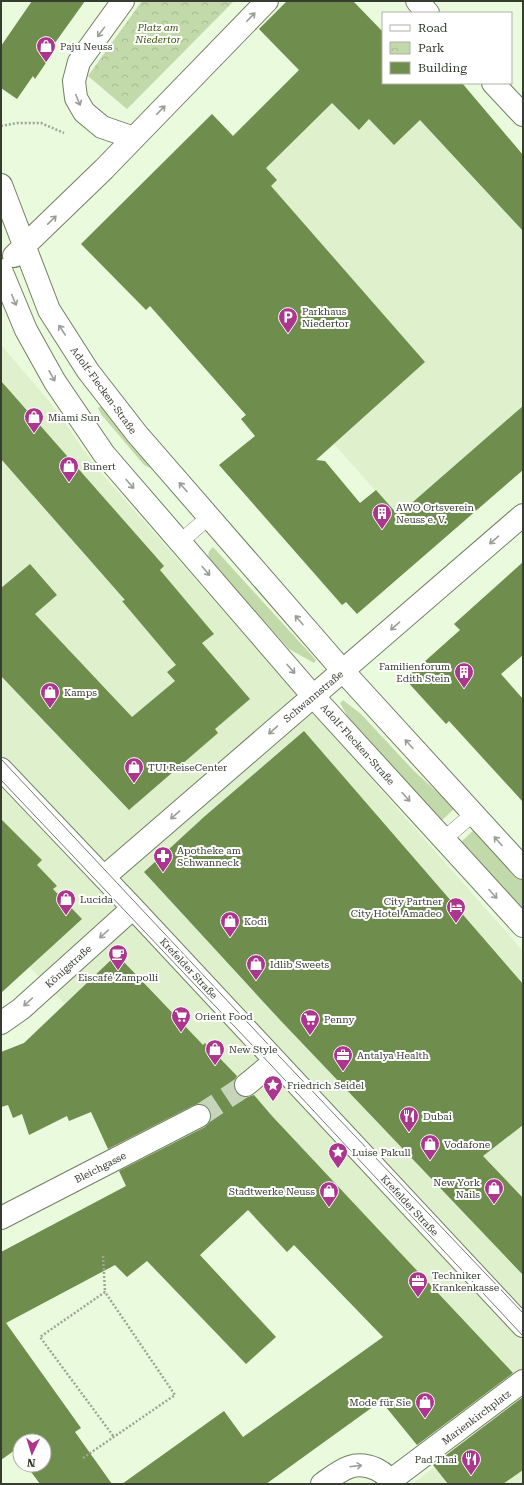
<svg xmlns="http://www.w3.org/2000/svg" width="524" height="1485" font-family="'Roboto Serif',serif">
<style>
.built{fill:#def0cc}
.grass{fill:#c2d9aa}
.park{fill:url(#park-crowns)}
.building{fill:#6f8d4c}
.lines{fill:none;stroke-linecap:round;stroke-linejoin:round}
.street-tunnel{stroke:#c6d4ba;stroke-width:22;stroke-dasharray:22 11;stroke-linecap:butt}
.lane-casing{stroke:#727f65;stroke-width:16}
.street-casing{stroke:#727f65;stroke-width:24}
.path{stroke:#9ba790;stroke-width:2.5;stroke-dasharray:2 2;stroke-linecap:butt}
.lane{stroke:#fff;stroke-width:15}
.street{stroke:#fff;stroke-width:22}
.tram{stroke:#737d6b;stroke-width:1}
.oneway{stroke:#9a9e98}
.labels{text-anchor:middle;stroke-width:4;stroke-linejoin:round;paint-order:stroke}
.park-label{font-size:10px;font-style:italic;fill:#355207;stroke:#fff}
.poi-label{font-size:10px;fill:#363c30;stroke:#fff;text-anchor:start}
.street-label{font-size:10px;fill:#363c30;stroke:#fff}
</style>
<defs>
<pattern id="park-crowns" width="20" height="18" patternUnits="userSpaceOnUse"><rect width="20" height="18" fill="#c2d9aa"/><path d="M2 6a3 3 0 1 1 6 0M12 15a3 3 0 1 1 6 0" fill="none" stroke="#a7bb93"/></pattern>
</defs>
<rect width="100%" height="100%" fill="#eafadc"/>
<path class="built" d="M287,1H353L383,32V83H462L523,155V470L429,551L334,444L425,362L298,217L248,209L146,310L81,244L212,114L233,135L299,71L259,29Z
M1,345L49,401L96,467L523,951V1484H415V1482L477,1435L1,937Z"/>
<path class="grass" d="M102,406L153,465L150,468L144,465L101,414L98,408Z
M213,547L316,660L314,663L289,649L210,560C207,554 208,552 213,547Z
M343,700L361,714L414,771L455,808L441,821L351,722L340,703Z
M476,828L523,880V913L460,843Z"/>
<path class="park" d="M142,1H234L127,109L88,76Z"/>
<path class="building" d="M32,1H85L47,54L50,57L35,79L33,76L17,99L1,88V46Z
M287,1H353L383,32V83H462L523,155V231L420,120L394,145L369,119L359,130L332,103L266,168L277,180L271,186L425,362L316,460L325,461L360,503L376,490L398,515L523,406V470L357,614L346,602L342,605L219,465L255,436L241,419L246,415L150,306L146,310L81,244L212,114L233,136L299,70L259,29Z
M1,381L164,566L160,570L214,634L202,643L250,699L215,729L218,733L129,810L1,676V588L30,564L57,595L35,614L132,717L175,681L167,672L176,665L122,601L125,600L1,459Z
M523,562V655L501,674L523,699V802L449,721L446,724L405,679L460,630L454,624Z
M304,731L523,984V1125L483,1156L523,1198V1275L281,1021L144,872L205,816Z
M1,819L42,860L37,865L57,886L53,889L82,919L1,993Z
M111,960H122L203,1045L205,1043L237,1076L234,1081V1087L237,1093L241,1097H248L254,1095L272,1116L513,1373L417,1445L381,1401L266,1484H122L224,1411L243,1437L383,1337L294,1245L287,1252L248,1210L200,1255L276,1337L246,1364L147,1261L127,1277L115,1265L6,1323L81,1428L75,1432L112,1484H40L26,1465H44V1441H20V1456L15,1450L1,1460V1252L126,1186L119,1171L205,1127L209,1123L211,1117L210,1111L206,1106L200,1104L194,1105L108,1149L91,1112L69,1121L67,1116L29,1135L22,1114L13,1118L8,1105L1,1107V1052L24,1043Z
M523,1397V1470L503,1484H448L433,1465Z"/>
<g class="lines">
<path class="street-tunnel" d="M199,1116L246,1085"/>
<defs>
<path id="lane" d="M180,542L209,517
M444,839L473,814"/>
<path id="street" d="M123,1L79,62L74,81L76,98L84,112L102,127L134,138
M417,1L428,13
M493,83L523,115
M1,185L49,310L88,371L137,434L343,671L523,868
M14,256L104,169L267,1
M1,270L26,330L55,382L104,454L313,696L523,926
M1,769L133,908L523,1326
M104,877L523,515
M1,1023L21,1009L133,908
M246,1085L275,1061
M1,1218L199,1116
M390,1481L523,1381
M322,1484C340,1471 353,1459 376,1469C382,1472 389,1477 392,1484"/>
</defs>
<use href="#lane" class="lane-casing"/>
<use href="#street" class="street-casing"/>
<path class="path" d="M1,126L17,123H41L64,133
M103,1256L105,1292
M83,1458L175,1395L105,1292L40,1337L114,1437"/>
<use href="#lane" class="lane"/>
<use href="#street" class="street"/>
<path class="tram" d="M1,759L280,1057L523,1313
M1,780L271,1065L523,1336"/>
</g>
<defs><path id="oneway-shaft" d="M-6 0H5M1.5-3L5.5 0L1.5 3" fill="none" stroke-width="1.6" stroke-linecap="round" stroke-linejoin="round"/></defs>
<g class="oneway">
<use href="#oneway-shaft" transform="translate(251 17) rotate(-46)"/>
<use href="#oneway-shaft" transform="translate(101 32) rotate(126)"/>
<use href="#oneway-shaft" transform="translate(78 100) rotate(67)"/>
<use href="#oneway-shaft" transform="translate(161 110) rotate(-46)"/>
<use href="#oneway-shaft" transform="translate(52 220) rotate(-44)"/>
<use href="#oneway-shaft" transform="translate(14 300) rotate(67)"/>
<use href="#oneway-shaft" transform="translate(62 330) rotate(-123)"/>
<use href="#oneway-shaft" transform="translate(52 376) rotate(61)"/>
<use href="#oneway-shaft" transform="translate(130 484) rotate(49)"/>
<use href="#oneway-shaft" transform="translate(183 487) rotate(-131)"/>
<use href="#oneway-shaft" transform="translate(494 540) rotate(139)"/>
<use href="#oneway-shaft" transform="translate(206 571) rotate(49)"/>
<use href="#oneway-shaft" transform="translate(299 620) rotate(-131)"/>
<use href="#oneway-shaft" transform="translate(395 626) rotate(139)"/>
<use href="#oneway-shaft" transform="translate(291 669) rotate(49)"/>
<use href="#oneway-shaft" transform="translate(273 730) rotate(139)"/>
<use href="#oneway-shaft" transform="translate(409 744) rotate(-132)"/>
<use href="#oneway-shaft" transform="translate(406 797) rotate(48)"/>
<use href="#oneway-shaft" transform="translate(175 815) rotate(139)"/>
<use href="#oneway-shaft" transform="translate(498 841) rotate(-132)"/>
<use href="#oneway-shaft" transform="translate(493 894) rotate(48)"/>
<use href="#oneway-shaft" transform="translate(104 934) rotate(138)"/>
<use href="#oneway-shaft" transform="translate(28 1002) rotate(138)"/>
<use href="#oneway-shaft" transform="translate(356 1466) rotate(-7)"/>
</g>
<defs>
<symbol id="shop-pin" viewBox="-11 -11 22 30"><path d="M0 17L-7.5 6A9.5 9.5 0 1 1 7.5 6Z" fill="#ac368e" stroke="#fff"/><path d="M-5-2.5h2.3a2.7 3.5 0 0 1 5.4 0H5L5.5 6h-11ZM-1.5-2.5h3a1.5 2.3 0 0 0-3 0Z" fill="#fff"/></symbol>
<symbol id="parking-pin" viewBox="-11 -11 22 30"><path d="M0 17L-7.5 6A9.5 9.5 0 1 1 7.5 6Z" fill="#ac368e" stroke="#fff"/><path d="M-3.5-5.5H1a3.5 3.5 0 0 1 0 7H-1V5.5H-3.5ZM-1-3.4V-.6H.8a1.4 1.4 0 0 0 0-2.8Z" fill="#fff"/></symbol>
<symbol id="building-pin" viewBox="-11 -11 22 30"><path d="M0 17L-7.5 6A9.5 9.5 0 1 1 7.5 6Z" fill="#ac368e" stroke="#fff"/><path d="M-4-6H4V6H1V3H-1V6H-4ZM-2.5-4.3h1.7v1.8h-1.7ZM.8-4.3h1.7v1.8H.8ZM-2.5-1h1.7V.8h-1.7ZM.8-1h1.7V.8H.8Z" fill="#fff"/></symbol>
<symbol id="pharmacy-pin" viewBox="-11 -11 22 30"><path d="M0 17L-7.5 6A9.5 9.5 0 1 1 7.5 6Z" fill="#ac368e" stroke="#fff"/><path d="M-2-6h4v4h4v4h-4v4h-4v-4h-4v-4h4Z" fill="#fff"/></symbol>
<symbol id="hotel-pin" viewBox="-11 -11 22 30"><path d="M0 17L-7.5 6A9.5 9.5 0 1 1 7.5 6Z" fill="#ac368e" stroke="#fff"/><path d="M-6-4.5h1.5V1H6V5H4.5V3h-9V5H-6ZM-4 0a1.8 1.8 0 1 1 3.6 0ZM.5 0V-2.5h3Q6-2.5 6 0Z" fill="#fff"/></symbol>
<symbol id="cafe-pin" viewBox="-11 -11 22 30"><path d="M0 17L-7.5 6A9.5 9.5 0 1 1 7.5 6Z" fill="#ac368e" stroke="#fff"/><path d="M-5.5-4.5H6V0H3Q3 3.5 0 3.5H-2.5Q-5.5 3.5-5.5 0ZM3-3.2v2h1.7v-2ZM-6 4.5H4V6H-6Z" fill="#fff"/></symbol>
<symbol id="supermarket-pin" viewBox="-11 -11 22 30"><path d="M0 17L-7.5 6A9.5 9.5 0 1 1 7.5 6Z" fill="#ac368e" stroke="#fff"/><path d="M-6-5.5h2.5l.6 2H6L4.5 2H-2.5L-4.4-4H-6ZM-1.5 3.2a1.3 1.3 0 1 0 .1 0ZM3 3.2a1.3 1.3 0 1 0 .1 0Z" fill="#fff"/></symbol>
<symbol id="office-pin" viewBox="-11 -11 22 30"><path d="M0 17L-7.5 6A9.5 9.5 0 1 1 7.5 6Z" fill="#ac368e" stroke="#fff"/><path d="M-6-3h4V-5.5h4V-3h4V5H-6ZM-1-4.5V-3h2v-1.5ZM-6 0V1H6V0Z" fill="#fff"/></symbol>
<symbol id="sight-pin" viewBox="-11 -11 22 30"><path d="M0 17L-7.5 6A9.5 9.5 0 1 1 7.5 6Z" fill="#ac368e" stroke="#fff"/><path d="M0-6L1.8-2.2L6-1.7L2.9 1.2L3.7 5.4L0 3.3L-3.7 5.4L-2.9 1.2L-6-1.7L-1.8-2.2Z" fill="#fff"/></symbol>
<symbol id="restaurant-pin" viewBox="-11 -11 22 30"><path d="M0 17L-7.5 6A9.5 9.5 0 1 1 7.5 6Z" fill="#ac368e" stroke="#fff"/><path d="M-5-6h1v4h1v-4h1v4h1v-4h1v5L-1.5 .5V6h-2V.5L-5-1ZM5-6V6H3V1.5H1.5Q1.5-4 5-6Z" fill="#fff"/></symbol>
</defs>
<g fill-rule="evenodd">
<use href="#shop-pin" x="35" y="35" width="22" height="30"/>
<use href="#parking-pin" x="277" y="306" width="22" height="30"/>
<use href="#shop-pin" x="23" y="406" width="22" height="30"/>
<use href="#shop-pin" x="58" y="455" width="22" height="30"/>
<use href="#building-pin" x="371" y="502" width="22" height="30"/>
<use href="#building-pin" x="453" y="661" width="22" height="30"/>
<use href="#shop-pin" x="39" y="681" width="22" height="30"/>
<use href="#shop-pin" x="123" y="756" width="22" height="30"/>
<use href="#pharmacy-pin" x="152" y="845" width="22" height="30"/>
<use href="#shop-pin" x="55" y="888" width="22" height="30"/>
<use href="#hotel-pin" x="445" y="896" width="22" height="30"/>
<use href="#shop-pin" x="219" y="910" width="22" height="30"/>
<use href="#cafe-pin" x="107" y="943" width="22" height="30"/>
<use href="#shop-pin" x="245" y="953" width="22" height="30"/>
<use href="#supermarket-pin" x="170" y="1005" width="22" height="30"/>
<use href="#supermarket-pin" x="299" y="1008" width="22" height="30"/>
<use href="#shop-pin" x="204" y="1038" width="22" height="30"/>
<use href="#office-pin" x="332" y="1044" width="22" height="30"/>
<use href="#sight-pin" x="262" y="1074" width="22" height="30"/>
<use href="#restaurant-pin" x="398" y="1105" width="22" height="30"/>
<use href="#shop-pin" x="419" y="1133" width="22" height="30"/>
<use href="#sight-pin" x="327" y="1141" width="22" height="30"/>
<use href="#shop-pin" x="483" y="1177" width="22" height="30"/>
<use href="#shop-pin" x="318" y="1180" width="22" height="30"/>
<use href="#office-pin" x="407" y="1270" width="22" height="30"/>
<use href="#shop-pin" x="414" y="1391" width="22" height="30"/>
<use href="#restaurant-pin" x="460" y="1448" width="22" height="30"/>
</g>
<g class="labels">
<g class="park-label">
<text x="158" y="31">Platz am<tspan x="158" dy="12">Niedertor</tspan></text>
</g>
<g class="poi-label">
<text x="60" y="50">Paju Neuss</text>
<text x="302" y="315">Parkhaus<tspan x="302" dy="12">Niedertor</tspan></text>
<text x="48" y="421">Miami Sun</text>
<text x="83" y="470">Bunert</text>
<text x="396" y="511">AWO Ortsverein<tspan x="396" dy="12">Neuss e. V.</tspan></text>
<text x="450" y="670" text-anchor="end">Familienforum<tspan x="450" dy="12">Edith Stein</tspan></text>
<text x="64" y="696">Kamps</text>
<text x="148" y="771">TUI ReiseCenter</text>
<text x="177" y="854">Apotheke am<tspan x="177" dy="12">Schwanneck</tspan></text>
<text x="80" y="903">Lucida</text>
<text x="442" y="905" text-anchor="end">City Partner<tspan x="442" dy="12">City Hotel Amadeo</tspan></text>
<text x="244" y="925">Kodi</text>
<text x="270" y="968">Idlib Sweets</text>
<text x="118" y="981" text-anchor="middle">Eiscafé Zampolli</text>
<text x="195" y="1020">Orient Food</text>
<text x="324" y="1023">Penny</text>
<text x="229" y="1053">New Style</text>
<text x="357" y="1059">Antalya Health</text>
<text x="287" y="1089">Friedrich Seidel</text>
<text x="423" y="1120">Dubai</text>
<text x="444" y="1148">Vodafone</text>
<text x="352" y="1156">Luise Pakull</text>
<text x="480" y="1186" text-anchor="end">New York<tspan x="480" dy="12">Nails</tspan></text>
<text x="315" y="1195" text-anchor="end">Stadtwerke Neuss</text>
<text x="432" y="1279">Techniker<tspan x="432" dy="12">Krankenkasse</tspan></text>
<text x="411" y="1406" text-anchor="end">Mode für Sie</text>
<text x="457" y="1463" text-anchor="end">Pad Thai</text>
</g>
<g class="street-label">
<text transform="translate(104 390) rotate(54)" y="4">Adolf-Flecken-Straße</text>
<text transform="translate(313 696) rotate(-40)" y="4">Schwannstraße</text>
<text transform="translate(358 744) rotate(48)" y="4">Adolf-Flecken-Straße</text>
<text transform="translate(68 966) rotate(-42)" y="4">Königstraße</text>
<text transform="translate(189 968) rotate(47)" y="4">Krefelder Straße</text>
<text transform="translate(100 1167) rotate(-27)" y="4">Bleichgasse</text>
<text transform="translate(410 1205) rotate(47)" y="4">Krefelder Straße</text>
<text transform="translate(476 1417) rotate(-37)" y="4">Marienkirchplatz</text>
</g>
</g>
<rect width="524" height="1485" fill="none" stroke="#363c30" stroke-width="4"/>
<rect x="382" y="12" width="130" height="72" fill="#ffffff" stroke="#afb1ac"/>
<rect x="390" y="25" width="20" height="6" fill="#ffffff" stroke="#afb1ac"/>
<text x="418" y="32" font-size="12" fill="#363c30">Road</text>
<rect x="390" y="42" width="20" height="12" fill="url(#park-crowns)" stroke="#afb1ac"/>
<text x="418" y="52" font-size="12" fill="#363c30">Park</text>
<rect x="390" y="62" width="20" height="12" fill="#6f8d4c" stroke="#afb1ac"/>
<text x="418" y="72" font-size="12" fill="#363c30">Building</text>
<g transform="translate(32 1453) rotate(184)"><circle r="19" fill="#ffffff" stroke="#afb1ac"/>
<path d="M0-3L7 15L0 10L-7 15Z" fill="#ac368e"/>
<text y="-6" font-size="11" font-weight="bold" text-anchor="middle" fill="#363c30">N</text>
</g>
</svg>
